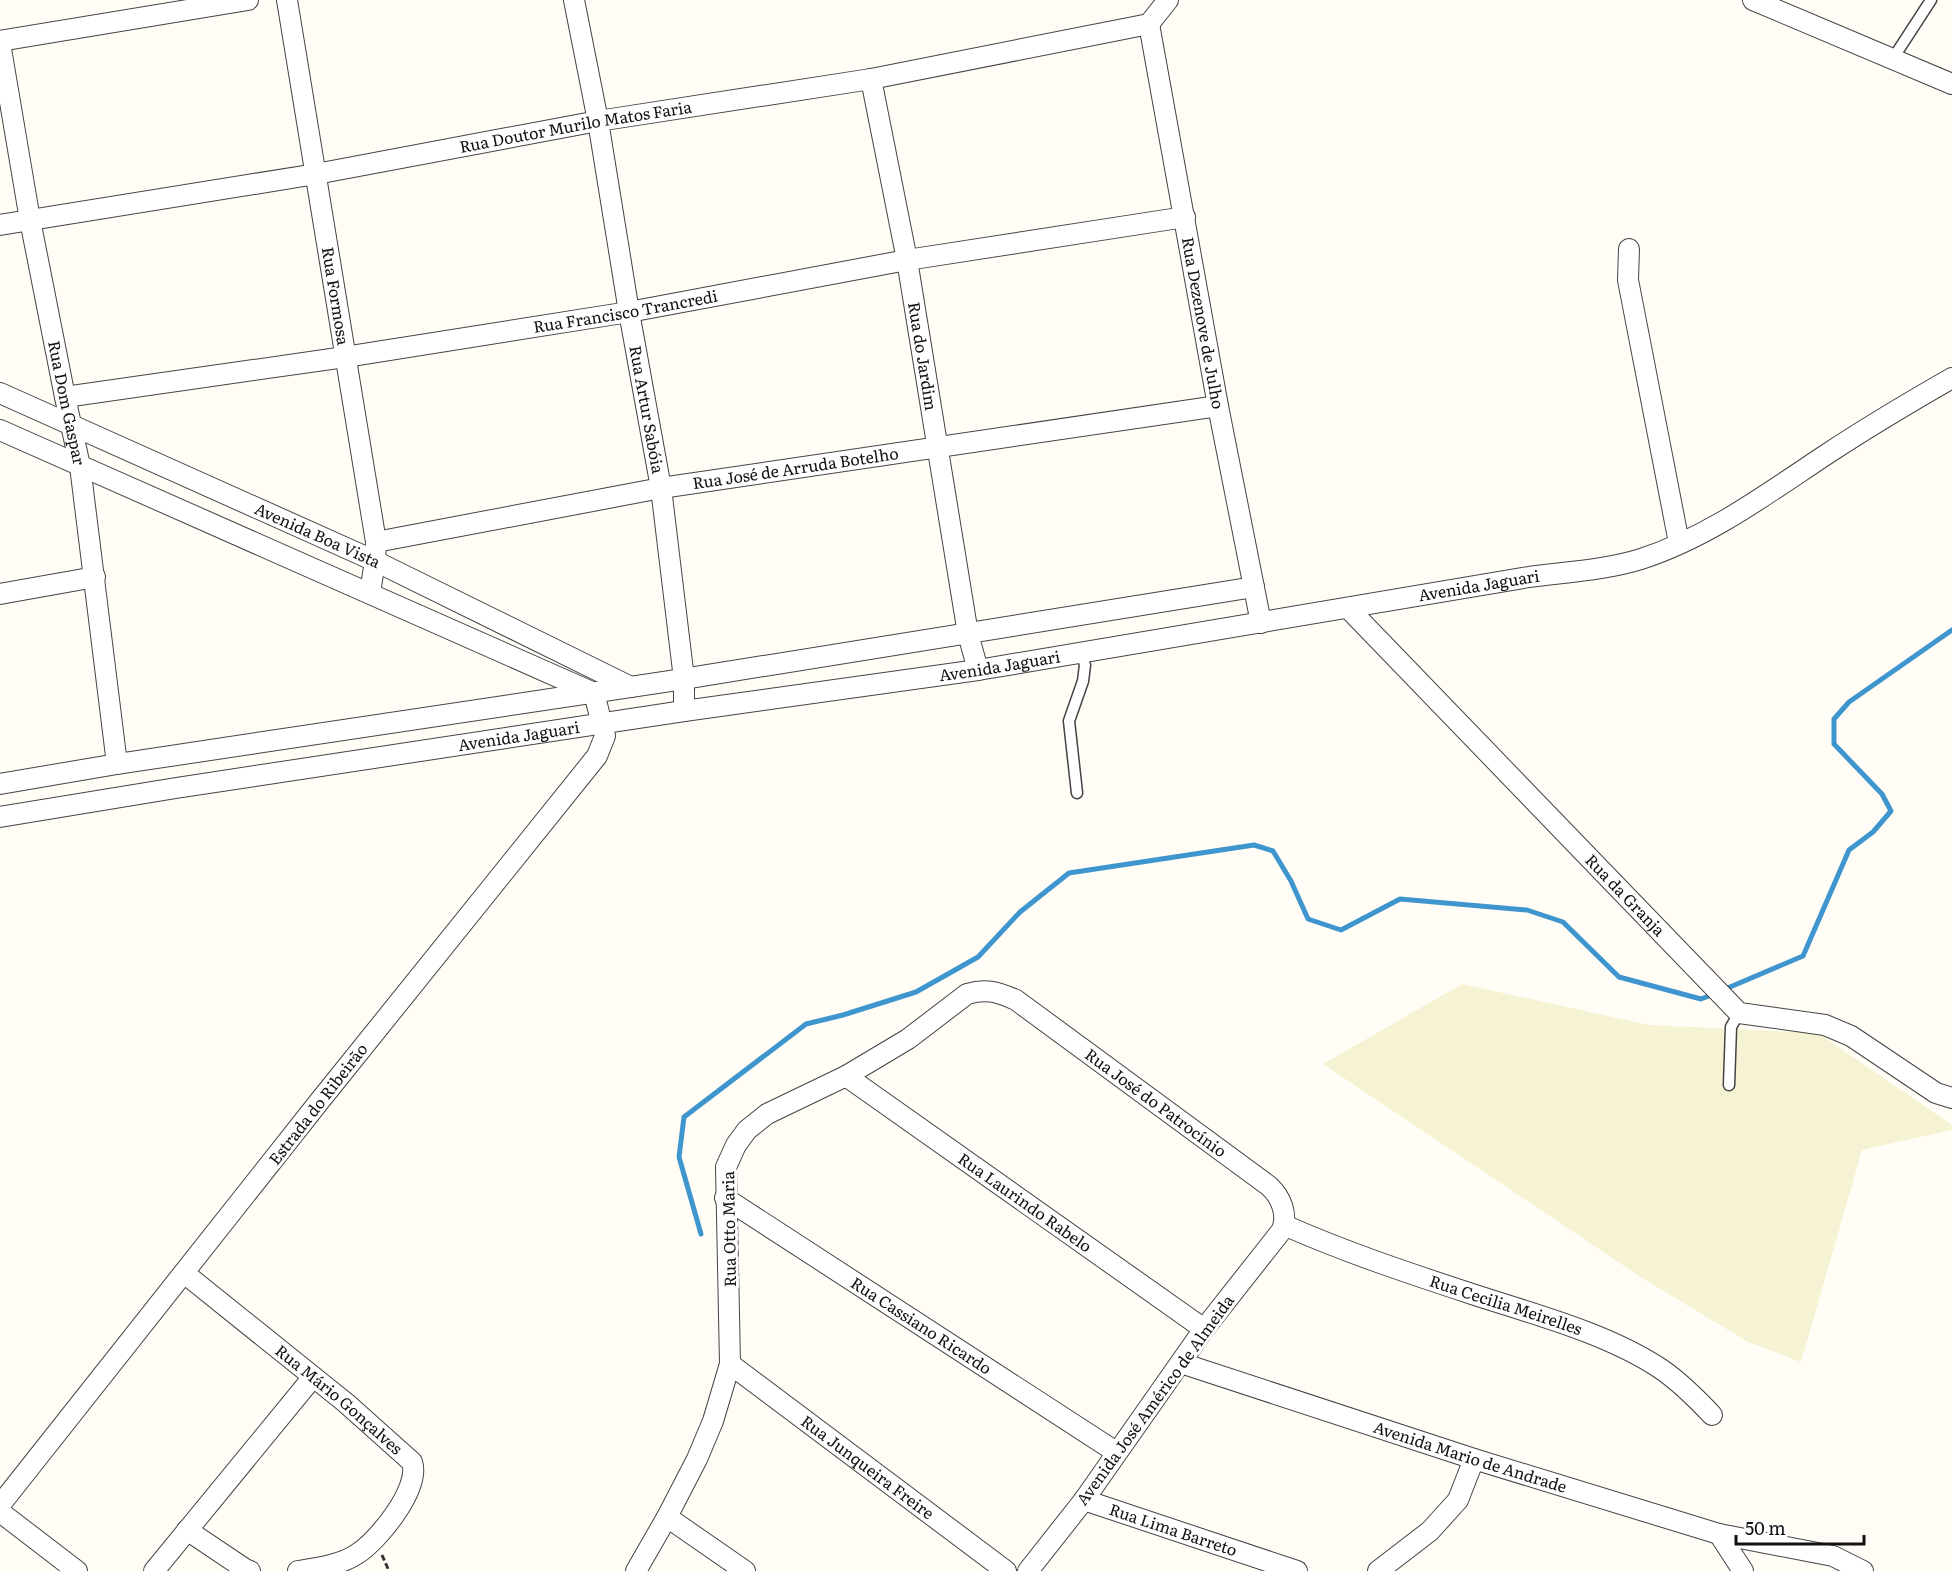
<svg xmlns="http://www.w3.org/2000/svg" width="1952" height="1571" font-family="Literata,serif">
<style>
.farmland{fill:#f6f3d4}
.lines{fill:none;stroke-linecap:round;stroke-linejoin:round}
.stream{stroke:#3f96cf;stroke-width:5}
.lane-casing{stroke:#444;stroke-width:13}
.street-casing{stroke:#444;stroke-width:22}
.path{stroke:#333;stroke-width:3;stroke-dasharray:6 3;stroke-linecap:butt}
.lane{stroke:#fff;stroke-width:10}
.street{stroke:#fff;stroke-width:20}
.labels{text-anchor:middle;stroke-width:6;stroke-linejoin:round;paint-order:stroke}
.street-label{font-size:16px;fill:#111;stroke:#fff}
</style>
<rect width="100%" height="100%" fill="#fffdf5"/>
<path class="farmland" d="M1462,984L1649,1025L1818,1033L1952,1125V1130L1862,1150L1801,1362L1748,1342L1642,1278L1323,1064Z"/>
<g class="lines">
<path class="stream" d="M1723,990L1803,956L1849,850L1873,832L1891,811L1882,794L1834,744V719L1849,702L1952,630
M701,1234L679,1157L684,1117L806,1024L843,1015L916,992L978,957L1020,912L1069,873L1254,845L1273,851L1291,881L1308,919L1341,930L1400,899L1527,910L1563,922L1619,977L1701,999L1714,994"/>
<defs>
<path id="lane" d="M1892,60L1931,0
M1077,793L1069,721L1083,681L1085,665L1081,653
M1729,1085L1731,1027L1739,1013"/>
<g id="street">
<path id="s1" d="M287,0L376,542L375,561L370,593"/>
<path id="s2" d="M574,0L598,121L629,312L661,488L684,679V711"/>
<path d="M1753,0L1952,84"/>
<path id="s3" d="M1149,24L1218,406L1261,623"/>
<path d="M1149,24L1168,0"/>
<path d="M0,41L248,0"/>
<path id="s4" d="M0,43L30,220L65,397L80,466L117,764"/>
<path id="s5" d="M871,79L907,260L968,634L978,670"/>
<path id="s6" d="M0,225L316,174L598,121L871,79L1149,24"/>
<path d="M1629,249L1628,280L1679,543"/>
<path id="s7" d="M0,393L375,561L631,687"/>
<path id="s8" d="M65,397L345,357L629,312L907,260L1185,217"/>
<path d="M0,430L594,693L605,736L597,756L318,1103L0,1505"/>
<path id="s9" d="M376,542L661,488L1218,406"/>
<path d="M0,594L95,577"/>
<path id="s10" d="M1348,608L1739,1013L1825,1025L1851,1036L1936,1093L1952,1098"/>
<path d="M0,784L117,764L677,680L1254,587"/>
<path id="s11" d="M0,817L176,788L684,711L978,670L1529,577C1566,572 1606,570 1641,559C1709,537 1768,493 1827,454C1868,427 1910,402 1952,378"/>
<path id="s12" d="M846,1076L1204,1329"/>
<path id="s13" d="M725,1198L1116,1452"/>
<path id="s14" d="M1284,1225C1345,1252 1408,1273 1472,1294C1533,1314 1607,1333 1661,1369C1680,1382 1696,1398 1712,1415"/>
<path id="s15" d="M184,1273L346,1403L412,1462C421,1488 378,1541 357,1554C341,1565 317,1568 298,1571"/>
<path id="s16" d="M1181,1363L1474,1459L1719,1534L1833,1556L1863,1571"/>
<path id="s17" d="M730,1364L1006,1571"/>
<path id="s18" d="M1084,1500L1297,1571"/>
<path d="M0,1512L77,1571"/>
<path d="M667,1517L745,1571"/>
<path d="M187,1530L245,1569L250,1571"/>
<path d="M1719,1534L1743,1571"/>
<path d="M154,1571L313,1377"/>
<path id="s19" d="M636,1571L667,1517L697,1459L713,1421L730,1364L726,1167L736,1145L747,1130L767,1114L846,1076L908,1039L967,994C986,988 998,992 1016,1000L1269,1186C1281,1197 1288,1214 1282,1230L1204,1329L1084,1500L1028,1571"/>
<path d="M1378,1571L1430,1531L1458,1500L1474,1459"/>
</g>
</defs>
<use href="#lane" class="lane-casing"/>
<use href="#street" class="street-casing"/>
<path class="path" d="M382,1555L389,1571"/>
<use href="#lane" class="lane"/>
<use href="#street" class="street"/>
</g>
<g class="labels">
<g class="street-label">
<text dy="6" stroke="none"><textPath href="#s6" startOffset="584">Rua Doutor Murilo Matos Faria</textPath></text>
<text dy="6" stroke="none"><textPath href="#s1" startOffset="300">Rua Formosa</textPath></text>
<text dy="6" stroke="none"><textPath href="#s8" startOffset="567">Rua Francisco Trancredi</textPath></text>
<text dy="6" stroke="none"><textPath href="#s3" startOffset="304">Rua Dezenove de Julho</textPath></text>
<text dy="6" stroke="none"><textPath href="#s5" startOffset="282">Rua do Jardim</textPath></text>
<text dy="6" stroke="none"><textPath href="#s4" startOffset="366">Rua Dom Gaspar</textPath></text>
<text dy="6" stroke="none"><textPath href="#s2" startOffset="416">Rua Artur Sabóia</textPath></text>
<text dy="6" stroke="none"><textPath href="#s9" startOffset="426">Rua José de Arruda Botelho</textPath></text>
<text dy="6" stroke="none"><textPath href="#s7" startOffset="348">Avenida Boa Vista</textPath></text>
<text dy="6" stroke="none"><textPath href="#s11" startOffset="1497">Avenida Jaguari</textPath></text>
<text dy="6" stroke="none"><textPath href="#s11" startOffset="1011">Avenida Jaguari</textPath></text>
<text dy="6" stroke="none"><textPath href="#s11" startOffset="525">Avenida Jaguari</textPath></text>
<text dy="6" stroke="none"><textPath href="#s10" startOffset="399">Rua da Granja</textPath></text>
<text dy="6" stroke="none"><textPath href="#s19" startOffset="952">Rua José do Patrocínio</textPath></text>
<text transform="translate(318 1104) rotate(-52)" y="6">Estrada do Ribeirão</text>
<text dy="6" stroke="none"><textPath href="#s12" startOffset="219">Rua Laurindo Rabelo</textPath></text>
<text transform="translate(729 1229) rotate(-91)" y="6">Rua Otto Maria</text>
<text dy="6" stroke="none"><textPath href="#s14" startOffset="236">Rua Cecilia Meirelles</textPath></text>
<text dy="6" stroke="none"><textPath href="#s13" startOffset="234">Rua Cassiano Ricardo</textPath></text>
<text dy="6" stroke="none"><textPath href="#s15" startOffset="200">Rua Mário Gonçalves</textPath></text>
<text transform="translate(1155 1400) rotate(-54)" y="6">Avenida José Américo de Almeida</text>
<text dy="6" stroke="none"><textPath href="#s16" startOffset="304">Avenida Mario de Andrade</textPath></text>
<text dy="6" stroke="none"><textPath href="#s17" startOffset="172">Rua Junqueira Freire</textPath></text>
<text dy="6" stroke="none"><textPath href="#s18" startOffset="94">Rua Lima Barreto</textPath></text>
</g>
</g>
<path d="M1736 1535v9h128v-9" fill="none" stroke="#111111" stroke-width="3"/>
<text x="1745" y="1535" font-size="18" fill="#111111" stroke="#ffffff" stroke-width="4.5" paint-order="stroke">50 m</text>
</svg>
